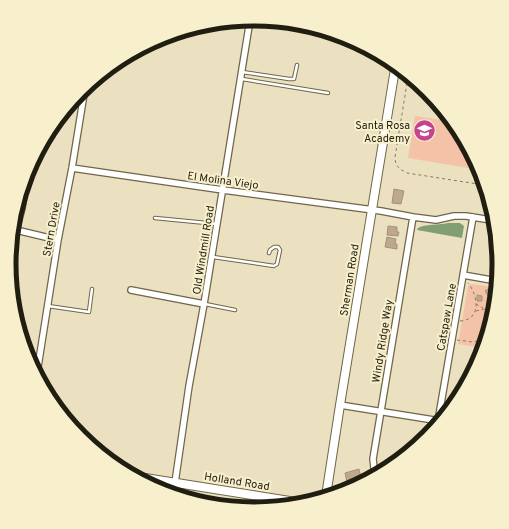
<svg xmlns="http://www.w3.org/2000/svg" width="509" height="529" font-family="Overpass,sans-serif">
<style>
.green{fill:#f4c2a6}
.water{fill:#819f73}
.building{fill:#bea88d;stroke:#a79278}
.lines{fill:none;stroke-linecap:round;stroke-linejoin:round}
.lane-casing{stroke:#6f6648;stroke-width:4.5}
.street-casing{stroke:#6f6648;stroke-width:8}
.secondary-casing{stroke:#6f6648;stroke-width:10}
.path{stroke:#837c66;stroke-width:1;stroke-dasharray:3 3;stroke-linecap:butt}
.lane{stroke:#fff;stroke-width:2.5}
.street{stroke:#fff;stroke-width:5.5}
.secondary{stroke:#fff;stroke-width:8}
.labels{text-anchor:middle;stroke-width:4;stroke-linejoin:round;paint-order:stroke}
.poi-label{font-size:11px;fill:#201d11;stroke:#f8efcd;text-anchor:end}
.street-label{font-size:11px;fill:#201d11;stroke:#f8efcd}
.rim{fill:none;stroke:#201d11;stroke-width:5}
</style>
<rect width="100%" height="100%" fill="#ebe1c0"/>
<path class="green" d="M415,116L448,121L481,170L408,158Z
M471,284L496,287L483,348L458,344L468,286Z"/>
<path class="water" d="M448,223H460L464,226L462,238L417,230L418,228C424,224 440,225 448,223Z"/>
<path class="building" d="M394,189L404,191L401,204L392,203Z
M388,226L397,227V232H399L398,236L387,235Z
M387,237L396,239L395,244H397V249L385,247Z
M488,289L492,295L489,297L485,291Z
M477,295L482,296V301H477Z
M359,469L361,478L347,482L345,473Z"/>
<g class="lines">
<defs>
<path id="lane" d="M242,72L289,79H294L297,65
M242,79L328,93
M155,218L217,224
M213,257L274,266L277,264L280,250L278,247H274L270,250L269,253
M205,304L235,310
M48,306L89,312L92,289"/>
<path id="street" d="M72,168L223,190L381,211L413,217L436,220L454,216H466L491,220
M16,230L58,240
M10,270L17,227L22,208L28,170
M463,275L497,281
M131,290L204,304
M37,373L58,240L72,168L85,88
M340,405L440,421
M438,421L473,217
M378,472L374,468L373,459L413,217
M168,493L175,483
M176,494L175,483L189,386L204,304L250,20"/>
<path id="secondary" d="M139,477L296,502
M326,496L340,405L395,69"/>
</defs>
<use href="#lane" class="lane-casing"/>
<use href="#street" class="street-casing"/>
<use href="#secondary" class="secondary-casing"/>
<path class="path" d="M408,77L395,157C395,166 399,169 407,173L484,185
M476,304L483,308
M476,311L484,309L490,312
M460,321C482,320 478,295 468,283
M457,340L473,342L485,339"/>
<use href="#lane" class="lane"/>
<use href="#street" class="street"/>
<use href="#secondary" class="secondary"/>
</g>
<defs>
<symbol id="school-disc" viewBox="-11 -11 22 22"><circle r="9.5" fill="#c5448f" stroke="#f8efcd"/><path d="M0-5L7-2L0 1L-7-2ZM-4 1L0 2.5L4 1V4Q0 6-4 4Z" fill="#fff"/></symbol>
</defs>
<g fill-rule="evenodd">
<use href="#school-disc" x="412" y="118" width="25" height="25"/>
</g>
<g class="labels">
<g class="poi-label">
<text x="410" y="129">Santa Rosa<tspan x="410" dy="13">Academy</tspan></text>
</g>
<g class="street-label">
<text transform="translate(223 180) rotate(8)" y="4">El Molina Viejo</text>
<text transform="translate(51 229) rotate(-80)" y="4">Stern Drive</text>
<text transform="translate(203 250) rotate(-81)" y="4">Old Windmill Road</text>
<text transform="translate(349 280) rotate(-81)" y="4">Sherman Road</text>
<text transform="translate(446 317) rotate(-80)" y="4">Catspaw Lane</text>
<text transform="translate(382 341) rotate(-81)" y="4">Windy Ridge Way</text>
<text transform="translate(237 481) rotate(9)" y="4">Holland Road</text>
</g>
</g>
<path d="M0 0H509V529H0ZM16 264a238 238 0 1 1 476 0a238 238 0 1 1-476 0Z" fill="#f8efcd" fill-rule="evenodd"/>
<path class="rim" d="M16 264a238 238 0 1 1 476 0a238 238 0 1 1-476 0Z"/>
</svg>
